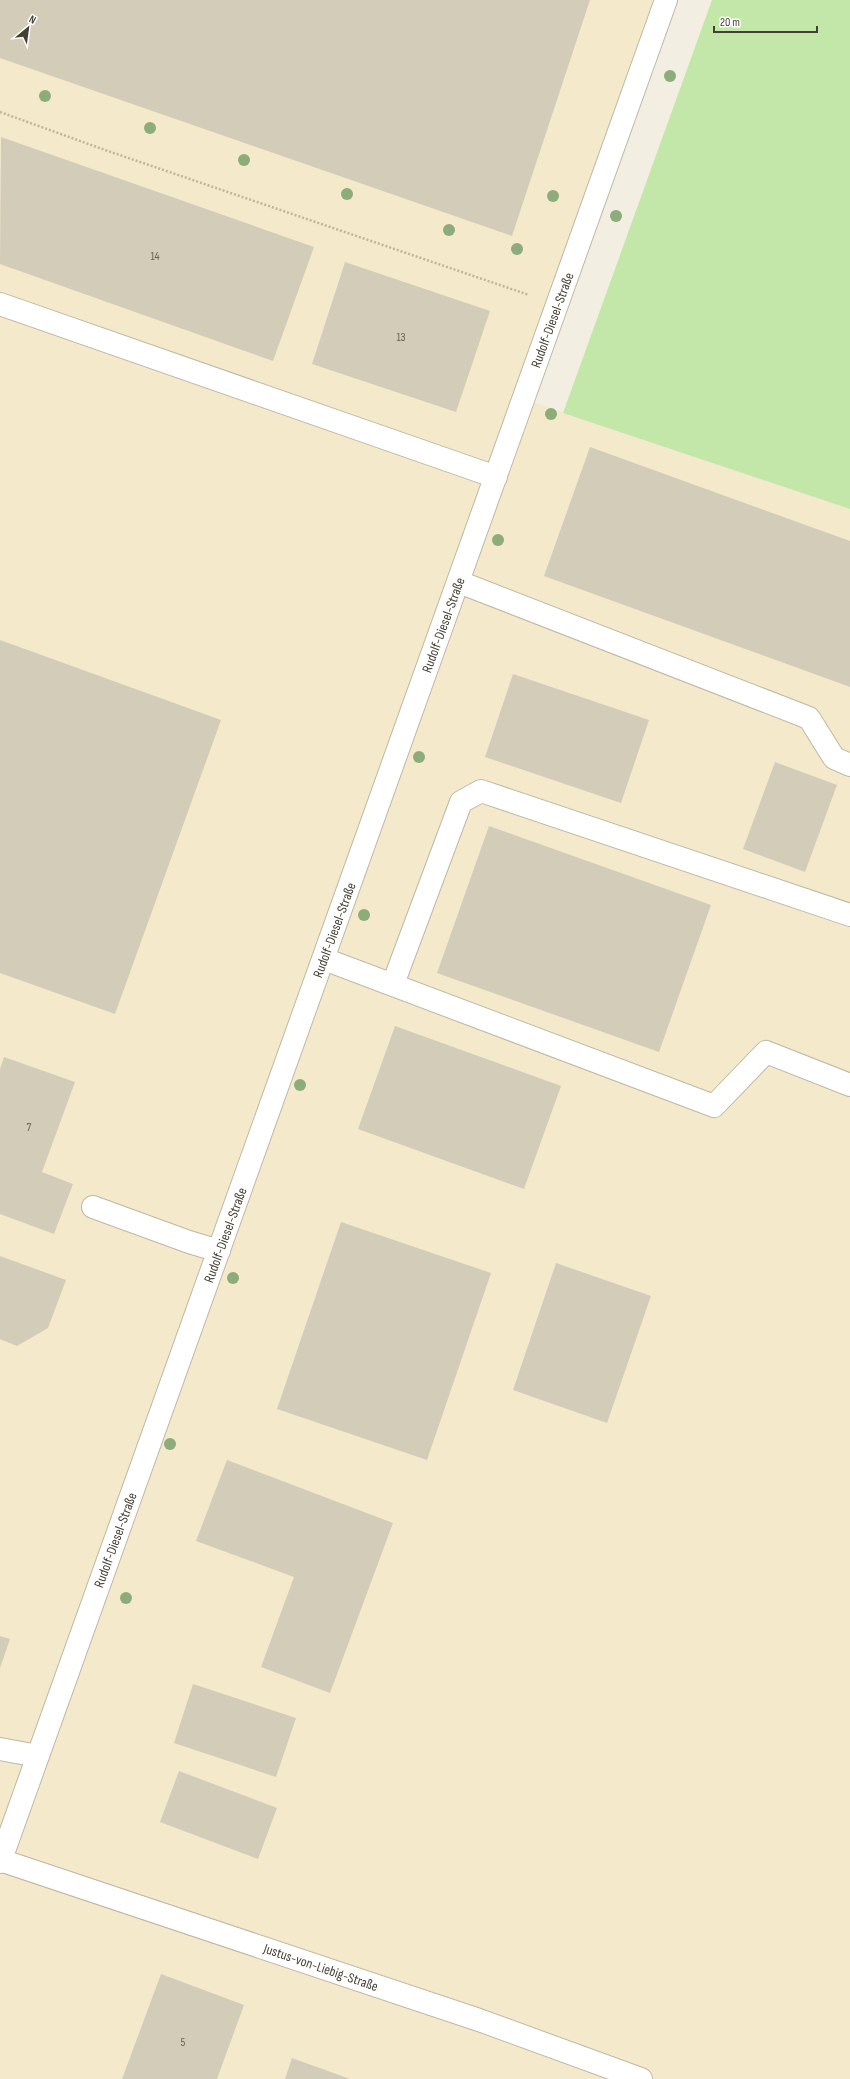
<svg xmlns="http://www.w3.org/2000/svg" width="850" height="2079" font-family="'Sofia Sans Condensed',sans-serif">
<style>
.commercial{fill:#f5e9cc}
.green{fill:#c3e7a9}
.building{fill:#d3ccb8}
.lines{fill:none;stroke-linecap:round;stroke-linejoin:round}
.minor-casing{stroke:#bdb8a5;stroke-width:24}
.path{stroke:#bfb696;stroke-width:2.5;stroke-dasharray:2 2;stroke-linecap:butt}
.minor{stroke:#fff;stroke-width:22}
.tree{fill:#8cac7b}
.labels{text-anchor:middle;stroke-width:4;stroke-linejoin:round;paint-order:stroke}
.number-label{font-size:12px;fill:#676254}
.street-label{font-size:14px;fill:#433f33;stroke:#fff}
</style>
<rect width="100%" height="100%" fill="#f2efe2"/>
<path class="commercial" d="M0,0H653L518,397L850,509V2079H0Z"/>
<path class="green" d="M712,0H850V509L563,413Z"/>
<path class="building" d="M0,0H590L512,236L0,58Z
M1,137L314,247L273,361L0,264Z
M345,262L490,311L456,412L312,364Z
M590,447L850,541V687L544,576Z
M0,640L221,720L115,1014L0,973Z
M513,674L649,720L621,803L485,757Z
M775,762L837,785L805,872L743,849Z
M489,826L711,905L659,1052L437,973Z
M395,1026L561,1086L524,1189L358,1129Z
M4,1057L75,1082L42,1172L73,1184L54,1234L0,1214V1069Z
M341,1222L491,1273L427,1460L277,1409Z
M0,1256L66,1280L48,1328L17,1346L0,1339Z
M556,1263L651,1296L607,1423L513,1390Z
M227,1460L393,1523L330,1693L261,1667L294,1577L196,1541Z
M0,1636L10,1639L0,1668Z
M193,1684L296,1718L276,1777L174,1743Z
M179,1771L277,1808L258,1859L160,1822Z
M161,1974L244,2005L217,2079H122Z
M292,2058L350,2079H285Z"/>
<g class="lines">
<defs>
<path id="minor" d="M0,304L496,477
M459,582L809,718L834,758L850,765
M324,959L714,1106L766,1052L850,1085
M393,984L461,802L481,791L850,915
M93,1207L189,1242L219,1251
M0,1749L38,1756
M0,1860L479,2020L641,2079
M0,1862L666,0"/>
</defs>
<use href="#minor" class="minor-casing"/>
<path class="path" d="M0,112L105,150L529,295"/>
<use href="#minor" class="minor"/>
</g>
<g class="tree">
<circle cx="670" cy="76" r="6"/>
<circle cx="45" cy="96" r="6"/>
<circle cx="150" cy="128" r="6"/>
<circle cx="244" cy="160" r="6"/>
<circle cx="347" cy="194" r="6"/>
<circle cx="553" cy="196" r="6"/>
<circle cx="616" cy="216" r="6"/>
<circle cx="449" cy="230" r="6"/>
<circle cx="517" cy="249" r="6"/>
<circle cx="551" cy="414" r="6"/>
<circle cx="498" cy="540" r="6"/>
<circle cx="419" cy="757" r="6"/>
<circle cx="364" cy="915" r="6"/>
<circle cx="300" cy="1085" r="6"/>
<circle cx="233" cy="1278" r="6"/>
<circle cx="170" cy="1444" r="6"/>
<circle cx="126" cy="1598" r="6"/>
</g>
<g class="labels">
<g class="number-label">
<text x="155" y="260">14</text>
<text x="401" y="341">13</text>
<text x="29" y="1131">7</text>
<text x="183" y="2046">5</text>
</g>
<g class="street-label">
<text transform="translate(552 320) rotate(-70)" y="5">Rudolf-Diesel-Straße</text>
<text transform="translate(443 625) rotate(-70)" y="5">Rudolf-Diesel-Straße</text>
<text transform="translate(334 930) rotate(-70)" y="5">Rudolf-Diesel-Straße</text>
<text transform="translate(225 1235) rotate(-70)" y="5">Rudolf-Diesel-Straße</text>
<text transform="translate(115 1540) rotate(-70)" y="5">Rudolf-Diesel-Straße</text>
<text transform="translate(321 1967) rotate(19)" y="5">Justus-von-Liebig-Straße</text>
</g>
</g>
<g transform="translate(28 28) rotate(29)" stroke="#ffffff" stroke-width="3" paint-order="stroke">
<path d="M0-3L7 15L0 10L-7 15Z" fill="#433f33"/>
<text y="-6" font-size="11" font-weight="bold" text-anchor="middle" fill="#433f33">N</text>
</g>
<path d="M714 26v6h103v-6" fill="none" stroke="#433f33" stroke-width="2"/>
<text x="720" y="26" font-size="12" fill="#433f33" stroke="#ffffff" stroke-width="3" paint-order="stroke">20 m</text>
</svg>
